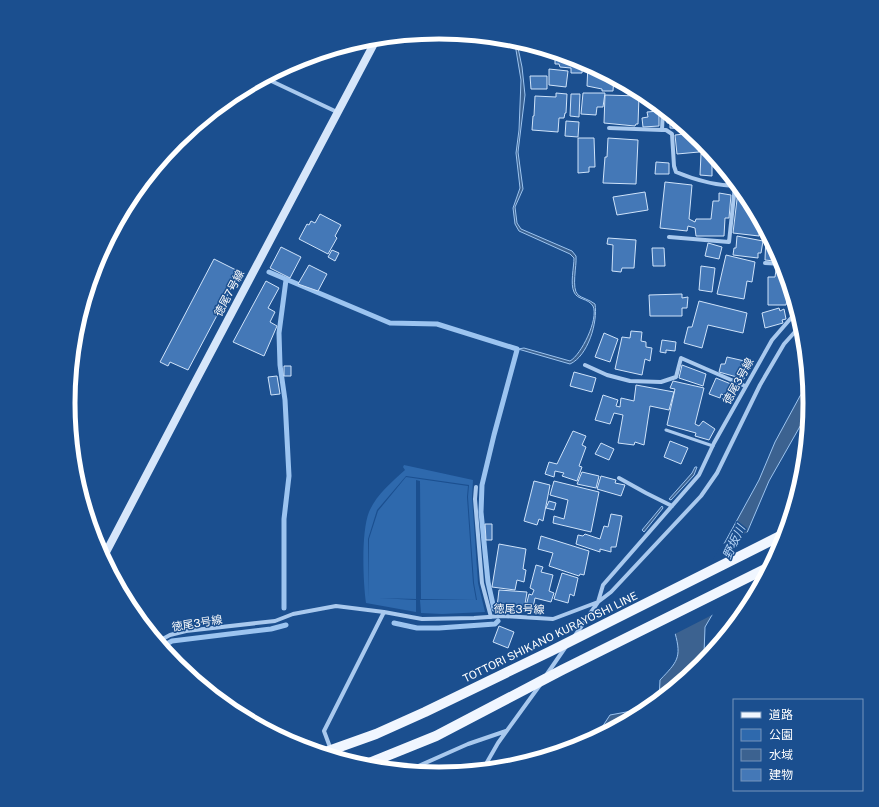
<svg xmlns="http://www.w3.org/2000/svg" width="879" height="807" font-family="'Public Sans','Noto Sans JP',sans-serif">
<style>
.green{fill:#2e69ad}
.water{fill:#3c6290;stroke:#9cc4f0}
.pier{fill:#1b4f8f}
.lines{fill:none;stroke-linecap:round;stroke-linejoin:round}
.stream{stroke:#9cc4f0;stroke-width:5}
.building{fill:#4478b7;stroke:#cfe3fa}
.lane{stroke:#a9c9ee;stroke-width:3}
.street{stroke:#a9c9ee;stroke-width:4}
.secondary{stroke:#d6e6fa;stroke-width:8}
.primary{stroke:#f0f6ff;stroke-width:10}
.labels{text-anchor:middle;stroke-width:3;stroke-linejoin:round;paint-order:stroke}
.street-label{font-size:11px;fill:#fff;stroke:#1b4f8f}
.water-label{font-size:12px;font-style:italic;fill:#b5d3f5;stroke:#1b4f8f}
.rim{fill:none;stroke:#fff;stroke-width:5}
</style>
<rect width="100%" height="100%" fill="#1b4f8f"/>
<path class="green" d="M404,465L473,480L472,497L478,583L485,612L442,614L421,613L420,600H477L474,583L468,497L469,485L406,476L377,510L368,539L369,598V539L378,511L406,477L468,486L467,497L473,583L476,600L421,599L420,481L416,480V599L379,598L416,600V612L366,603C363,581 361,532 369,512C376,495 392,482 405,470L403,467Z"/>
<path class="water" d="M517,43L522,67L525,95L518,152L523,189L515,207L517,223L521,229L572,251L576,256C577,266 571,288 578,295C582,298 590,300 595,304C598,322 588,356 570,364L518,349L524,348L570,361C581,355 599,319 593,306C588,298 577,300 574,292C570,284 574,267 574,258L570,254L519,231L515,224L513,208L520,188L516,153L519,130L521,80L515,44Z
M809,383L811,407L769,481L712,615L705,627L704,654L700,668L646,713L593,741L610,715L637,710L646,711L653,706L659,700L660,680C677,662 682,658 675,633L736,522L759,480L775,442L800,396Z
M695,467H697L694,475L671,500L669,499L692,473Z
M662,506L663,508L644,532L642,530Z"/>
<path class="pier" d="M750,531L714,614L673,635V632L721,545Z"/>
<g class="lines">
<path class="stream" d="M269,272L390,323L437,324L517,349
M284,608V519L289,476L285,400L280,365L279,333L286,280
M494,609L488,582L481,512L482,485L494,435L517,350
M394,623L417,628H439L495,624L498,621
M161,647L172,641L271,629L286,625"/>
</g>
<path class="building" d="M554,52L583,61L582,73H571V68L560,67L559,64H555V59L553,58Z
M588,64L614,77L613,91H602V89L587,86Z
M549,69L568,71L566,87L549,85Z
M530,76H547V89H531Z
M556,93L567,94L566,113H565L564,118H559L558,132L532,130L533,116H534L535,96L556,97Z
M583,93H605L603,107H597L596,115L581,114Z
M571,94H580L579,117L570,116Z
M605,95L639,96L638,124H636L635,126L604,123Z
M659,111V126L643,127L642,118L648,117L647,112Z
M667,112L688,129L670,128V123H667Z
M566,121L579,122L578,137L565,136Z
M693,133L698,137L699,152L677,154L675,135Z
M578,138H594L595,167H589V172L578,173Z
M608,138L638,140L636,184L603,183L605,157H607Z
M701,154L712,155V176L700,175Z
M656,162L669,163V174H655Z
M665,182L692,185L689,219L695,222L696,219H711L713,201H719V193L731,195L729,218H725L724,236H696L695,228L688,226L687,231L660,228Z
M738,191H744L749,197L761,221L759,236L733,233Z
M645,192L648,210L617,215L613,197Z
M320,214L341,225L335,236L337,238L328,254L299,239L307,224L309,225L311,221L315,223Z
M764,227L783,262L765,260L766,235H764Z
M737,236L763,241L761,253H758V258L733,255L734,248H736Z
M608,238L636,240L634,268H622L621,272L612,271L613,245L607,244Z
M708,243L722,247L719,259L705,256Z
M281,247L301,257L290,278L270,268Z
M652,248H664L665,266H653Z
M332,250L339,253L335,261L328,257Z
M726,255L755,262L752,282L747,281L744,299L717,294Z
M214,259L240,272L188,370L170,362L168,366L160,362Z
M309,265L327,274L318,291L298,284Z
M701,266L715,268L712,292L699,290Z
M776,270H785L794,300H787L786,305H768V277H775Z
M266,281L279,288L268,308L275,312L270,322L277,326L264,356L233,342Z
M682,294V298L688,297L687,308H682V316H650L649,295Z
M699,301L747,313L743,333L708,325L702,348L684,343L688,327H692Z
M779,308L780,311L784,309L786,319L782,320L783,323L765,328L762,313Z
M631,331L642,332L641,341L646,342V347L652,348L650,361L645,359L642,375L615,369L622,337L630,338Z
M604,333L618,339L610,362L595,357Z
M662,340L676,342L675,351L666,350V353L660,352Z
M727,357L749,362L744,379L719,372L721,364H725Z
M682,365L706,374L703,386L679,378Z
M284,366H291V376H284Z
M574,372L596,378L592,392L570,386Z
M277,376L280,394L271,395L268,377Z
M716,378L731,384L727,396L721,394L720,398L709,394Z
M673,381L704,388L695,424L699,426L703,421L715,429L709,440L695,436L696,433L667,425L675,389L670,388Z
M636,385L674,392L669,410L650,406L644,445L635,442L634,445L618,443L623,415L614,413L610,424L595,420L603,395L618,400L616,406L620,407L621,398L634,401Z
M573,431L586,436L582,445L586,447L579,466L582,467L577,481L562,476L564,473L555,471L554,477L545,474L549,462L557,464Z
M670,441L688,448L681,464L664,457Z
M601,443L614,449L609,460L595,454Z
M582,472L599,476L596,488L577,484Z
M601,476L616,480L615,483L625,485L621,496L597,489Z
M534,481L550,485L543,521L539,519L537,525L524,521Z
M554,481L599,492L591,532L553,523L554,516L564,519L568,500L550,495Z
M549,501L556,503L554,510L546,508Z
M611,514L622,516L616,547H611V552L600,549V552L576,544L578,535L583,536L585,534L600,539L604,526L608,527Z
M485,524H492V540H486Z
M541,536L589,551L584,575L580,574L579,576L549,566L553,553L538,549Z
M499,544L526,549L523,569L526,570L524,582L517,580L515,590L492,587Z
M536,565L543,567L541,572L553,575L549,591L554,593L551,602L535,598L533,608L526,606L529,594L532,595L534,590L530,588Z
M562,573L578,578L574,596L570,594L568,603L554,599Z
M499,590L527,592L524,610L497,607Z
M499,626L514,632L508,648L493,642Z"/>
<g class="lines">
<path class="lane" d="M666,430L713,446"/>
<path class="street" d="M265,78L337,112
M663,108L662,130H666L672,134L674,166L676,172C695,180 718,186 739,186
M609,128L662,130
M669,237L729,242L735,186
M765,263L784,264
M585,365L607,375L630,381L661,382L676,377L681,358L745,386
M619,478L646,493L672,506
M476,487L475,499L482,583L491,617
M574,637L598,602L611,592L701,496L717,473L760,385L784,344L802,324
M157,642L170,635L186,631L275,621L293,614L336,606L384,612L422,619L474,618L502,616L553,619L598,602L603,585L699,475L714,443L772,340L798,310
M547,674L567,645
M334,758L324,731L384,612
M482,771L498,743L540,685
M405,772L468,744L506,731"/>
<path class="secondary" d="M103,558L192,388L377,38"/>
<path class="primary" d="M320,754L376,734L425,712L551,651L786,533
M362,766L436,736L562,670L773,565"/>
</g>
<g class="labels">
<g class="street-label">
<text transform="translate(229 293) rotate(-62)" y="4">徳尾7号線</text>
<text transform="translate(738 381) rotate(-61)" y="4">徳尾3号線</text>
<text transform="translate(519 609) rotate(1)" y="4">徳尾3号線</text>
<text transform="translate(197 623) rotate(-9)" y="4">徳尾3号線</text>
<text transform="translate(550 637) rotate(-26)" y="4">TOTTORI SHIKANO KURAYOSHI LINE</text>
</g>
<g class="water-label">
<text transform="translate(734 542) rotate(-65)" y="4">野坂川</text>
</g>
</g>
<path d="M0 0H879V807H0ZM75 403a364 364 0 1 1 728 0a364 364 0 1 1-728 0Z" fill="#1b4f8f" fill-rule="evenodd"/>
<path class="rim" d="M75 403a364 364 0 1 1 728 0a364 364 0 1 1-728 0Z"/>
<rect x="733" y="699" width="130" height="92" fill="#1b4f8f" stroke="#7695bc"/>
<rect x="741" y="712" width="20" height="6" fill="#f0f6ff" stroke="#7695bc"/>
<text x="769" y="719" font-size="12" fill="#ffffff">道路</text>
<rect x="741" y="729" width="20" height="12" fill="#2e69ad" stroke="#7695bc"/>
<text x="769" y="739" font-size="12" fill="#ffffff">公園</text>
<rect x="741" y="749" width="20" height="12" fill="#3c6290" stroke="#7695bc"/>
<text x="769" y="759" font-size="12" fill="#ffffff">水域</text>
<rect x="741" y="769" width="20" height="12" fill="#4478b7" stroke="#7695bc"/>
<text x="769" y="779" font-size="12" fill="#ffffff">建物</text>
</svg>
